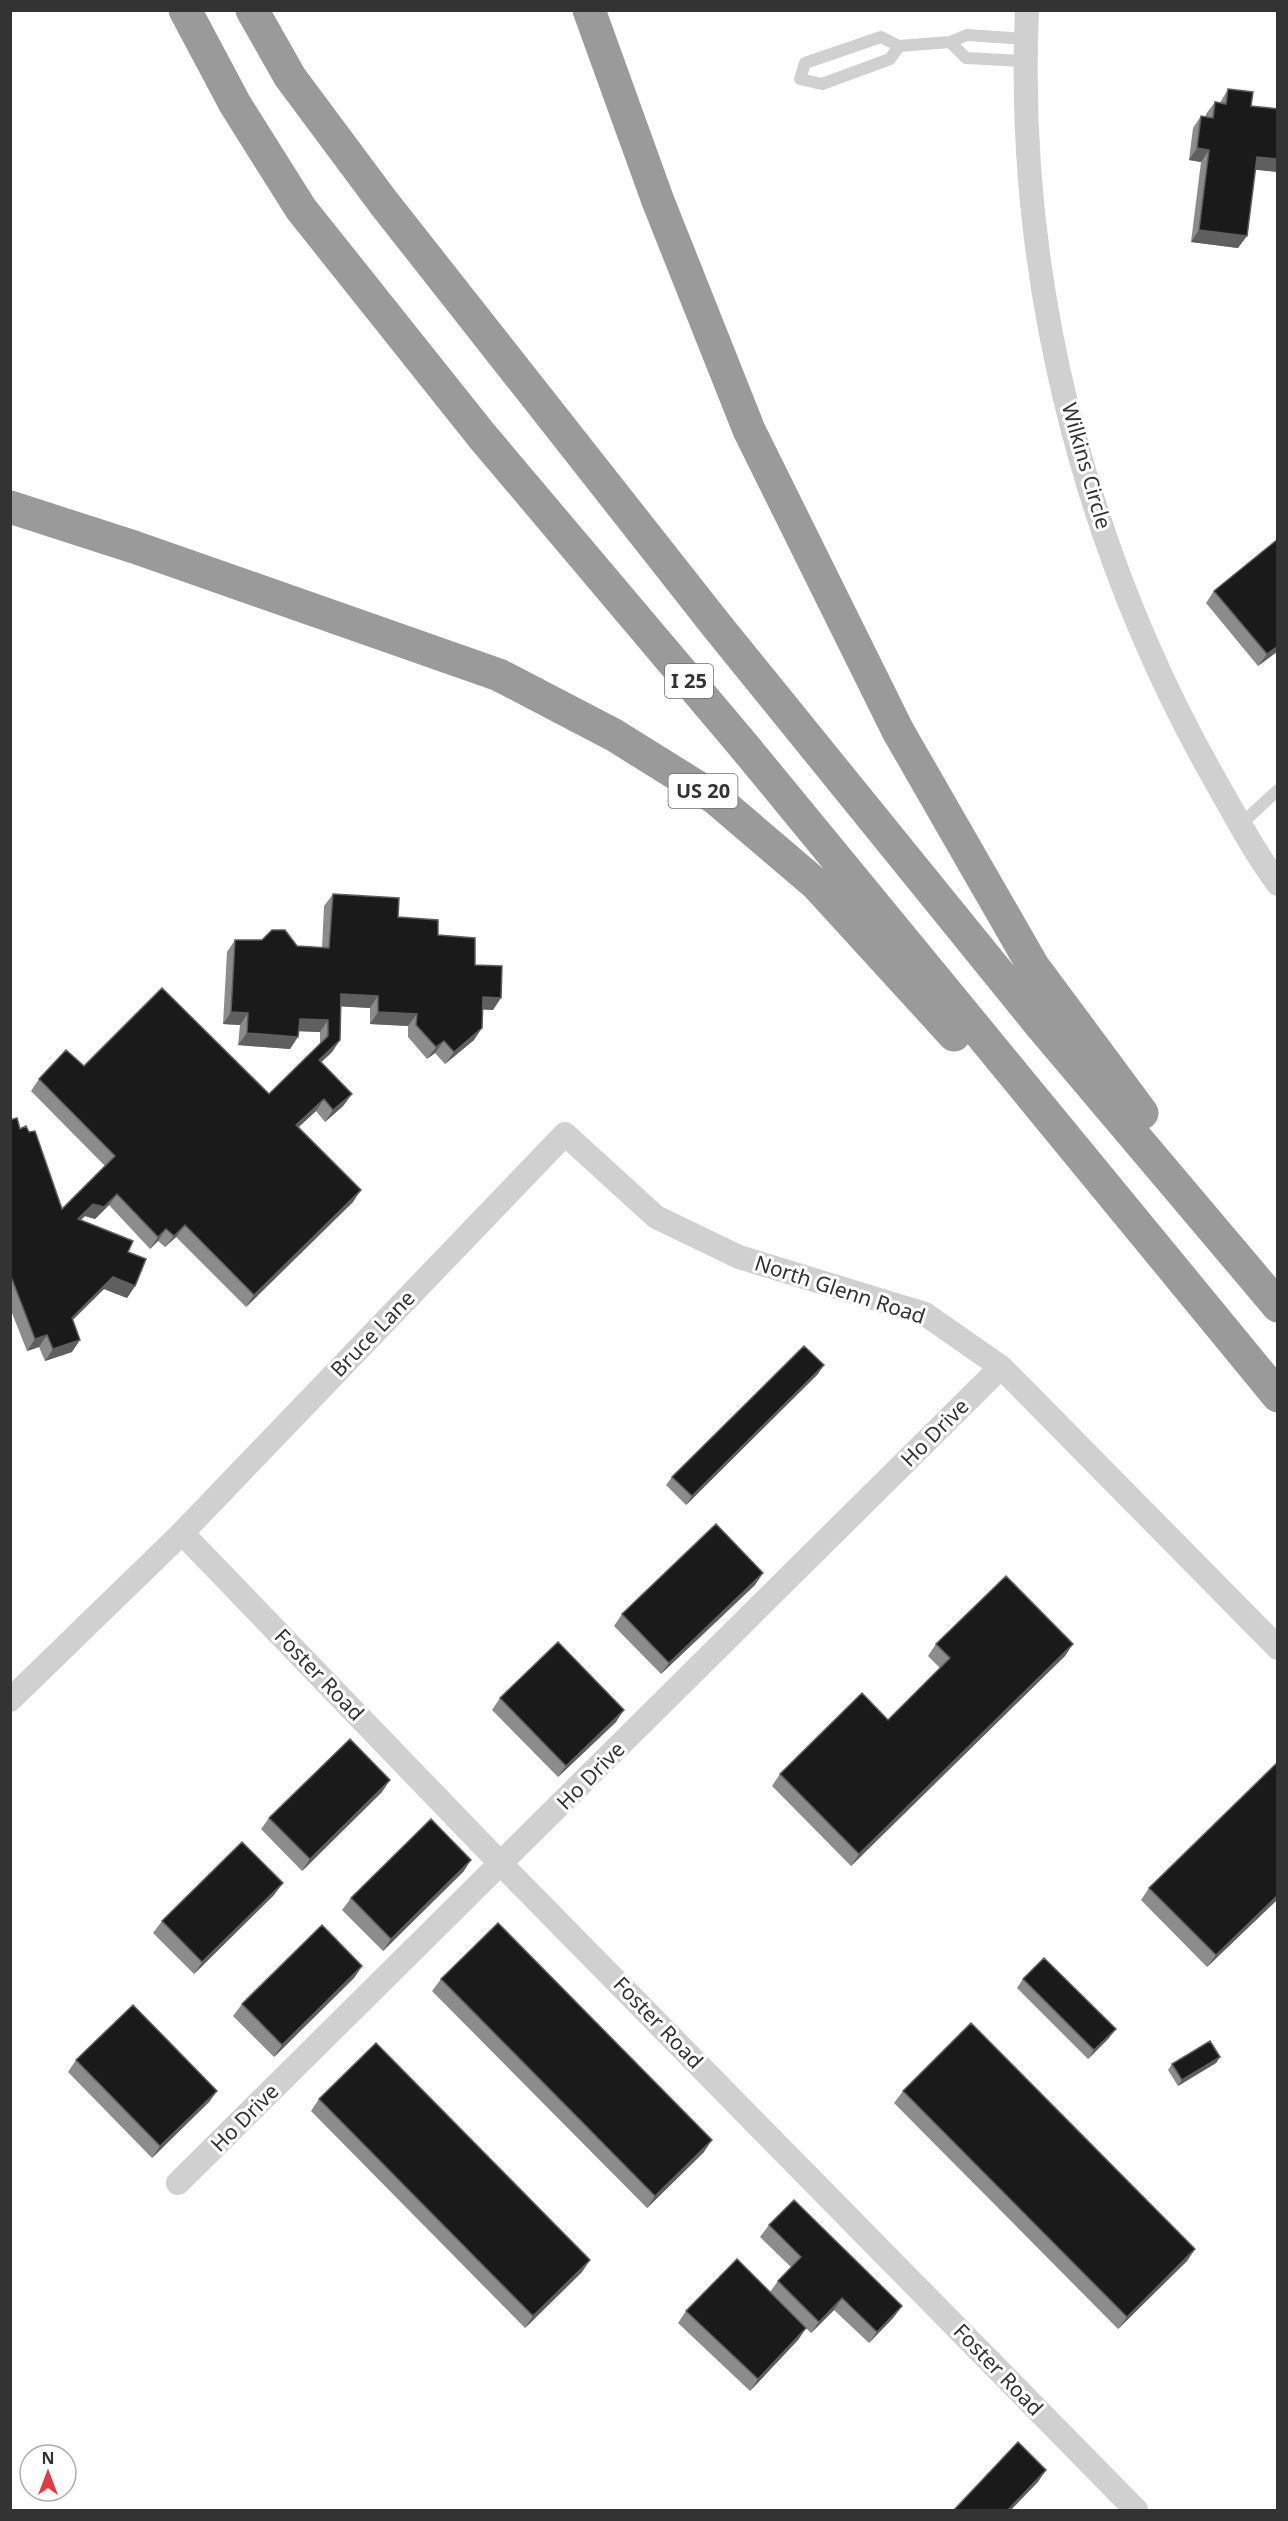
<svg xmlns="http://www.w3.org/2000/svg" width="1288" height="2521" font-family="'Noto Sans',sans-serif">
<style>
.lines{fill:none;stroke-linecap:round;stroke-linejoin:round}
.service{stroke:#d0d0d0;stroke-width:12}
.minor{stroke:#d0d0d0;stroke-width:24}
.motorway{stroke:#9a9a9a;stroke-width:33}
.wall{fill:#8c8c8c}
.shaded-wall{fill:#5f5f5f}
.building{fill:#1a1a1a;stroke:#5f5f5f;stroke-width:1.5}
.labels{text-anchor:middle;stroke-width:6;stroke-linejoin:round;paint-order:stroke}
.shield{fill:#fff;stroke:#707070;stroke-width:1.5}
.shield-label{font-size:20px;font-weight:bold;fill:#333}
.street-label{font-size:21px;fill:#333;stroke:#fff}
</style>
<rect width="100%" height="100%" fill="#fff"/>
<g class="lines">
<path class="service" d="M950,42L966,58L1025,61
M899,46L890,59L822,84L800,79L805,63L881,37L899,46L950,42L967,35L1025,39
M1240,825L1278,790"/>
<path class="minor" d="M1027,10C1015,276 1084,550 1215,780C1235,815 1254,852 1278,884
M182,1533L502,1865L1136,2510
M10,1700L182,1533L565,1134L656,1217L739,1257L925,1314L1001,1367L1278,1648
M178,2183L1001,1367"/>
<path class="motorway" d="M185,10L235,104L301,209L482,436L743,745L1278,1396
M252,10L290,77L383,202L717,626L1038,1022L1278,1306
M589,10L658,201L749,430L898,731L1033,966L1142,1113
M10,507L134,547L499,675L614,735L715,798L817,885L954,1035"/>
</g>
<path class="wall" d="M1228,89L1251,106L1278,109V172L1255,169L1238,248L1191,242L1201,162L1189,160L1193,128L1201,116L1206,117V114L1215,102L1220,103Z
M1278,539V651L1258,666L1206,603L1214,591Z
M333,894L398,917L438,935L475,965L493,1010L482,1009L474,1040L445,1064L435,1053L427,1059L408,1037V1026L370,1024V1008L340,1006V1040L332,1052L321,1062L352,1094L343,1106L325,1122L316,1111L298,1127L353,1202L246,1307L176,1237L165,1247L158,1241L150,1249L109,1205L95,1219L85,1216L81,1220L128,1252L135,1286L127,1298L104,1289L73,1320L72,1352L45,1361L39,1347L27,1351L10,1308V1120L20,1129L62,1209L105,1166L31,1091L39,1079L84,1066L269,1094L320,1044V1032L299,1031L290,1049L238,1045L240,1025L223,1024L227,952L235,940L322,948L324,906Z
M818,1374L686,1505L666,1485L672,1477Z
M755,1585L661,1674L614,1626L622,1614Z
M936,1644L1065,1656L851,1866L772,1786L780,1774L888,1720L940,1668L928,1656Z
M500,1698L616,1722L558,1777L492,1710Z
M382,1792L302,1871L261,1829L269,1818Z
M471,1860L463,1872L383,1951L342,1910L351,1898Z
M1149,1888L1278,1899L1207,1967L1141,1900Z
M274,1895L194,1974L153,1933L162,1921Z
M362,1966L354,1978L274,2057L233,2016L242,2004Z
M441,1979L704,2152L647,2208L432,1991Z
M1023,1979L1109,2038L1088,2059L1017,1988Z
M1220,2057L1216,2063L1178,2086L1168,2070L1172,2064Z
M76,2060L217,2091L209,2102L152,2158L68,2072Z
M903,2091L1195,2249L1187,2261L1118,2329L894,2103Z
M319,2099L582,2272L525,2328L311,2111Z
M769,2225L902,2306L893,2318L869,2343L834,2310L811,2333L806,2328L798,2340L750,2391L678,2323L686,2311L770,2292L778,2281L791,2267L760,2237Z"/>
<path class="shaded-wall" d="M1197,148L1209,150L1201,162L1189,160Z
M1257,157L1278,159V172L1248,169Z
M1199,230L1247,236L1238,248L1191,242Z
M1278,646V651L1258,666L1267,654Z
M341,994L378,996L370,1008L332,1006Z
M483,997L501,998L493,1010L475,1009Z
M231,1012L248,1013L240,1025L223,1024Z
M378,1012L417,1014L408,1026L370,1024Z
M300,1019L328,1020L320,1032L292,1031Z
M482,1028L474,1040L445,1064L454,1052Z
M247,1033L298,1037L290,1049L238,1045Z
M340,1040L332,1052L311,1072L319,1060Z
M444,1041L435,1053L427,1059L436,1047Z
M352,1094L343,1106L325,1122L333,1110Z
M324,1099L316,1111L288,1137L296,1125Z
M361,1190L353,1202L246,1307L254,1295Z
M117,1194L109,1205L95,1219L85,1216L69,1231L78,1219L93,1204Z
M185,1225L176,1237L165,1247L174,1236Z
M166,1229L158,1241L150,1249L158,1237Z
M113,1277L135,1286L127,1298L104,1289L63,1329L72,1318Z
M47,1335L39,1347L27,1351L35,1339Z
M80,1340L72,1352L45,1361L53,1349Z
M824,1365L818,1374L686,1505L692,1496Z
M763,1573L755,1585L661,1674L669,1663Z
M1073,1644L1065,1656L851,1866L859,1854Z
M624,1710L616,1722L558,1777L566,1766Z
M390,1780L382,1792L302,1871L310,1859Z
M471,1860L463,1872L383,1951L391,1939Z
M283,1883L274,1895L194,1974L202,1962Z
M1278,1895V1899L1207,1967L1216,1955Z
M362,1966L354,1978L274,2057L282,2045Z
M1116,2029L1109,2038L1088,2059L1094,2050Z
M1220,2057L1216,2063L1178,2086L1182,2080Z
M217,2091L209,2102L152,2158L160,2146Z
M712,2140L704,2152L647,2208L655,2196Z
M1195,2249L1187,2261L1118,2329L1127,2317Z
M590,2260L582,2272L525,2328L533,2316Z
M842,2298L834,2310L811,2333L819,2322Z
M902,2306L893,2318L869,2343L877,2332Z
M806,2328L798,2340L750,2391L758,2379Z
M1046,2470L1038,2482L1010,2511H1007Z"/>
<path class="building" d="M1228,89L1253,92L1251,106L1278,109V159L1257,157L1247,236L1199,230L1209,150L1197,148L1201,116L1213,118L1215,102L1226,104Z
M1278,539V646L1267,654L1214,591Z
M333,894L399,898L398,917L438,920V935L475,938V965L502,966L501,998L483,997L482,1028L454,1052L444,1041L436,1047L416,1025L417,1014L378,1012V996L341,994L340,1040L319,1060L352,1094L333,1110L324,1099L296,1125L361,1190L254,1295L185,1225L174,1236L166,1229L158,1237L117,1194L104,1207L93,1204L78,1219L133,1241L128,1252L146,1259L135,1286L113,1277L72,1318L80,1340L53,1349L47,1335L35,1339L10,1274V1120L17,1118L20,1129L26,1126L29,1132L35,1131L62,1209L115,1156L39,1079L66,1050L84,1066L162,988L269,1094L328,1036V1020L300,1019L298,1037L247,1033L248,1013L231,1012L235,940H262L272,930H285L297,946L329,948Z
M804,1346L824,1365L692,1496L672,1477Z
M716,1524L763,1573L669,1663L622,1614Z
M1006,1576L1073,1644L859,1854L780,1774L862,1693L888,1720L950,1658L936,1644Z
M558,1642L624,1710L566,1766L500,1698Z
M350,1739L390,1780L310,1859L269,1818Z
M1278,1762V1895L1216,1955L1149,1888Z
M431,1819L471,1860L391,1939L351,1898Z
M242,1842L283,1883L202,1962L162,1921Z
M498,1923L712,2140L655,2196L441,1979Z
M322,1925L362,1966L282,2045L242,2004Z
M1044,1958L1116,2029L1094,2050L1023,1979Z
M133,2005L217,2091L160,2146L76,2060Z
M971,2023L1195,2249L1127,2317L903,2091Z
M1210,2041L1220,2057L1182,2080L1172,2064Z
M376,2043L590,2260L533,2316L319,2099Z
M794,2200L902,2306L877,2332L842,2298L819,2322L778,2281L801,2257L769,2225Z
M737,2259L806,2328L758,2379L686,2311Z
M1018,2442L1046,2470L1007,2511H953Z"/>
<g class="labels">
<g class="shield">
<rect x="665" y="664" width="48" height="34" rx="4.5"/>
<rect x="668.5" y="774" width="69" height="34" rx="4.5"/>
</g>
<g class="shield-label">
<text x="689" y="688">I 25</text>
<text x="703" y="798">US 20</text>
</g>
<g class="street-label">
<text transform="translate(1086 466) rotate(74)" y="7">Wilkins Circle</text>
<text transform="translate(840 1290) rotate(18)" y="7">North Glenn Road</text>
<text transform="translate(373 1334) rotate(-46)" y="7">Bruce Lane</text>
<text transform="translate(935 1433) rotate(-45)" y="7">Ho Drive</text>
<text transform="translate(319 1675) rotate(46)" y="7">Foster Road</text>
<text transform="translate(591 1776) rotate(-45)" y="7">Ho Drive</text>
<text transform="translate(658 2023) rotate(46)" y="7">Foster Road</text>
<text transform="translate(245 2118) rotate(-45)" y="7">Ho Drive</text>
<text transform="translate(998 2370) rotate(46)" y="7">Foster Road</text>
</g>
</g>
<rect width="1288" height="2521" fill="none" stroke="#333333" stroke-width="24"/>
<g transform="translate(48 2473)"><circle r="28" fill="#ffffff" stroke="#adadad" stroke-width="1.5"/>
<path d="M0-4.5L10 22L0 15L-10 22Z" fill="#e63946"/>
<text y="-9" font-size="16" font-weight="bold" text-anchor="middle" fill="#333333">N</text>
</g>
</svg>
